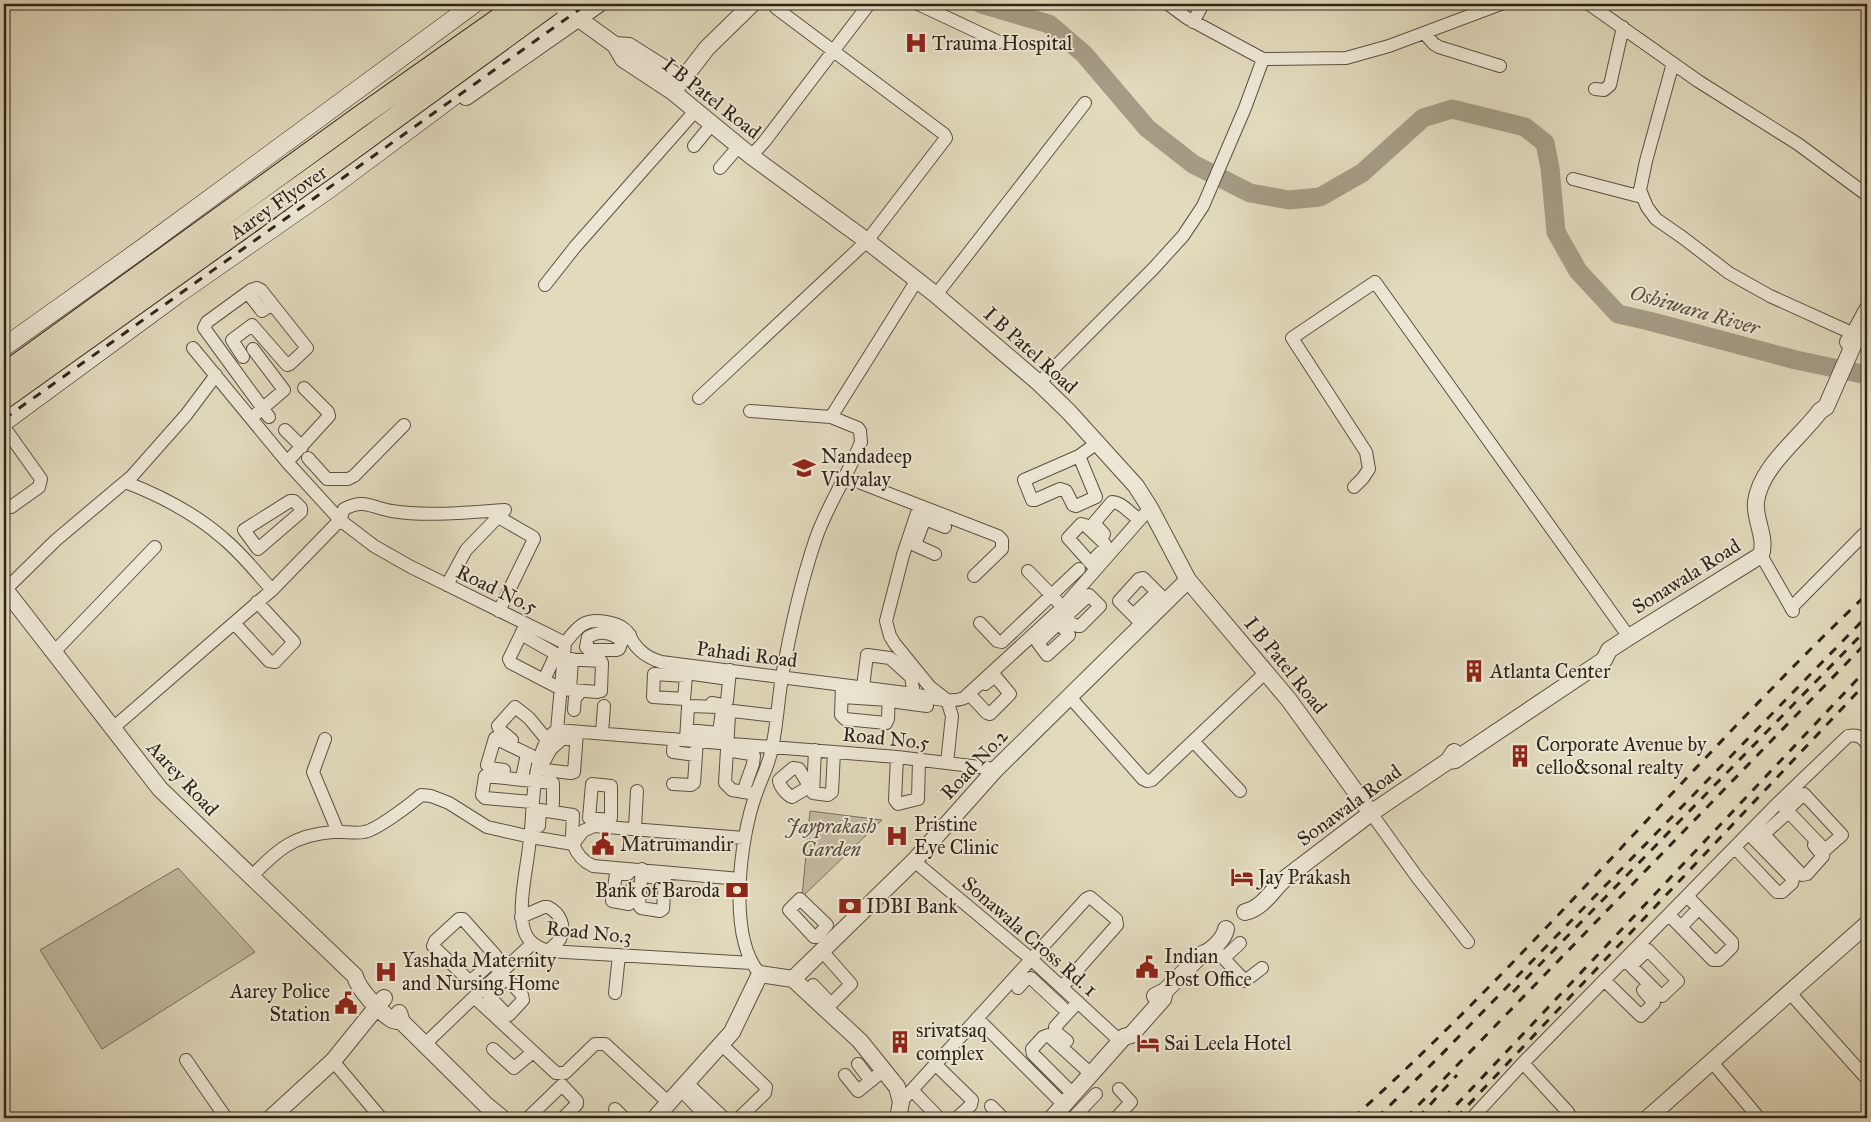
<svg xmlns="http://www.w3.org/2000/svg" width="1871" height="1122" font-family="'IM FELL Great Primer',serif">
<style>
.green{fill:#c3bba1;stroke:#78705d}
.lines{fill:none;stroke-linecap:round;stroke-linejoin:round}
.river{stroke:#a49c85;stroke-width:19}
.minor-casing{stroke:#5b5242;stroke-width:14}
.tertiary-casing{stroke:#5b5242;stroke-width:18}
.secondary-casing{stroke:#2e2519;stroke-width:19}
.minor{stroke:#ece7d4;stroke-width:12}
.tertiary{stroke:#ece7d4;stroke-width:16}
.secondary{stroke:#ece7d4;stroke-width:18}
.rail{stroke:#2e2519;stroke-width:3;stroke-dasharray:9 9;stroke-linecap:butt}
.trunk-bridge-casing{stroke:#2e2519;stroke-width:23;stroke-linecap:butt}
.trunk-bridge{stroke:#e1dabd;stroke-width:21}
.labels{text-anchor:middle;stroke-width:4;stroke-linejoin:round;paint-order:stroke}
.poi-label{font-size:20px;fill:#2e2519;stroke:#ece7d4;text-anchor:start}
.street-label{font-size:20px;fill:#2e2519;stroke:#ece7d4}
.park-label{font-size:20px;font-style:italic;fill:#534a3b;stroke:#ece7d4}
.water-label{font-size:21px;font-style:italic;fill:#574f3f;stroke:#ece7d4}
</style>
<rect width="100%" height="100%" fill="#e1dabd"/>
<filter id="stains"><feTurbulence type="fractalNoise" baseFrequency=".004" numOctaves="4"/><feColorMatrix values="0 0 0 0 .2 0 0 0 0 .09 0 0 0 0 .02 0 0 0 .5 -.17"/></filter>
<radialGradient id="worn" r=".72"><stop offset=".6" stop-color="#630" stop-opacity="0"/><stop offset="1" stop-color="#630" stop-opacity=".3"/></radialGradient>
<path class="green" d="M810,811L882,820L802,897Z
M178,868L255,952L102,1049L40,950Z"/>
<g class="lines">
<path class="river" d="M981,4L1049,24L1084,54L1147,128L1193,164L1250,193L1289,200L1320,197L1362,173L1423,118L1452,109L1525,127L1545,143L1550,168L1556,232L1578,271L1618,314L1649,321L1796,360L1867,375"/>
<defs>
<path id="minor" d="M918,4L999,42
M1168,4L1187,18L1263,59L1346,58L1389,46L1501,4
M1589,4L1698,81L1798,144L1867,195
M1193,22L1203,4
M1425,34L1434,44L1439,47L1500,66
M1673,63L1646,161L1640,190L1647,207L1656,219L1682,237L1729,273L1770,296L1854,334
M1595,89L1604,90L1610,85L1623,27
M694,146L712,124
M751,156L764,142L869,4
M720,168L739,146
M1573,179L1642,197
M545,285L575,247L696,110
M248,293L262,311L272,304
M936,295L1085,103
M193,348L287,462L340,520L374,546L411,567L565,643
M253,349L284,390L256,414
M243,357L232,340L252,325L287,365L290,364L307,348L261,290L257,288L251,290L207,322L204,328L269,417
M1039,383L1153,269L1183,236L1203,206L1245,108L1263,59
M699,398L867,241L946,138L944,134L776,8L775,4
M750,411L831,417L917,280
M4,427L41,479L39,487L11,507
M285,430L302,447
M1079,456L1096,497L1076,506L1073,505L1066,491L1060,489L1035,500H1032L1024,480L1079,456L1097,443
M308,458L327,479H348L354,476L404,425
M287,462L329,416L328,412L304,388
M125,482C159,495 197,515 224,539C242,554 256,572 272,590
M861,483L998,536L1002,540V549L974,576
M1354,487L1363,478L1369,469L1366,452L1292,338L1375,282L1629,637
M290,501H294L301,508V512L258,549L244,530Z
M919,507L903,555L886,621L890,636L895,644L930,687L947,700L952,716L947,763
M928,510L915,545L935,554
M925,519L945,527
M1104,534L1094,523L1112,502C1123,502 1130,515 1140,519
M1761,555L1793,611
M1096,569L1068,538L1081,524L1085,525L1105,544V548L1096,557
M1028,571L1057,601
M447,585L466,550L495,520L500,518L533,537L534,539L499,611
M5,590L56,540L132,476L186,415L216,375
M1791,608L1867,531
M1059,610C1065,616 1071,627 1080,626L1100,606L1089,595L1065,617
M1133,615L1157,592
M234,623L269,661L275,662L294,642L257,602
M980,623L997,641L1002,642L1079,569
M1059,623L1069,635L1047,655L1038,643Z
M526,624L509,659L511,663L561,689L597,692L601,691L602,663L601,661L564,659L557,657
M1142,624L1119,601L1139,579L1143,578L1166,601
M521,634L556,654L544,680
M622,641C611,632 601,630 588,637L586,647L589,650H616L619,649L622,641L630,635
M565,643C578,627 583,618 606,622C612,623 620,625 624,629C629,632 630,637 633,642C640,653 649,658 661,662L914,694C929,697 949,704 964,698L1063,607L1150,508
M565,643L557,730C544,738 540,756 537,770C532,792 533,816 530,838C528,864 517,906 524,930C528,942 536,947 548,951L752,963
M53,653L155,547
M654,674L686,676L684,699L653,697Z
M693,674L729,679
M842,685L841,715L845,719L886,723L888,719L889,691
M863,687L867,655L890,658L911,677L914,694L913,704
M570,690L572,659
M969,694L987,713L990,714L1010,694L995,676L985,684
M1069,696L1143,779L1147,781L1152,780L1266,672
M842,697L889,700
M897,702L927,706
M712,703L723,705L727,701L730,670
M574,710L575,697L578,695
M113,728L272,590L340,520L344,509C365,498 372,508 392,511C427,517 470,512 505,510
M557,730L897,757L996,769
M602,733L604,706
M325,739L313,772L338,832
M674,739L673,752L696,755
M512,740L500,730L498,726L515,707L529,718L547,740
M686,740L688,707L689,706L719,707L722,710L719,733L687,730
M1193,741L1240,791
M815,750L813,793L828,795L832,792L834,752
M732,751L751,754L754,756L753,764L743,792
M897,757L895,800L898,804L918,799L919,760
M545,760L551,749L562,739H576
M793,768L799,769L808,784L807,788L792,797C787,795 779,786 779,780Z
M537,769L571,773L574,772L577,732
M504,770L490,768L487,765L495,738L540,760
M523,773L527,754
M592,784L611,786V818L609,820L589,818Z
M673,784L691,785L694,783L697,740
M756,794L732,790L725,783L729,716L733,711L776,716
M532,802L485,798L482,795L485,776L553,783V804
M1779,802L1825,850L1842,835L1804,794L1787,810
M1371,813L1417,877L1468,942
M539,826L540,810L573,815L572,836
M1756,826L1802,875L1807,874L1823,856L1814,845
M635,828L637,791
M1764,834L1785,815
M573,844L583,831L594,826L744,838
M573,844C577,854 582,861 593,866L740,879
M1735,848L1777,892H1782L1792,883L1793,879L1749,834
M914,861L1031,959L1120,1041
M642,869L639,905L641,908L660,911L663,909L665,881L662,878L650,877
M628,874H616L612,901L629,904L632,888
M252,876C278,849 294,835 333,832C343,831 354,834 364,832C375,831 411,804 421,795L431,796L449,803L487,827L531,837L573,844
M800,899L827,925L817,937H814L789,910Z
M1669,915L1713,960H1719L1732,947V942L1687,896
M521,917L544,907H548C560,913 566,926 560,939C558,943 552,947 548,951
M1681,927L1699,908
M532,944L474,997L556,1073H565L595,1044H605L669,1103
M1213,947L1245,981L1262,968
M822,951L851,984L826,1009
M1224,958L1240,943
M1625,960L1660,995L1662,996L1678,981L1648,950L1631,966
M496,967L522,995L523,1000L509,1015L506,1014L489,996L501,983
M760,974C727,937 740,837 756,794C761,779 769,765 772,748C777,725 778,701 782,677C790,631 800,586 815,541C826,507 848,476 861,442L860,431L858,428L831,417
M1604,980L1641,1016L1654,1003L1643,990
M470,982L494,960L496,956L463,919H459L435,941L433,946L435,948L480,991
M813,985L831,1004
M1018,988L1025,980L1031,978L1062,1007
M615,993L619,955
M1790,993L1867,1079
M977,1018L1064,1105
M1067,1041L1057,1033L1055,1027L1078,1002
M425,1044L474,997
M721,1044L766,1087L765,1093L739,1118
M493,1049L514,1068L533,1052
M186,1060L226,1118
M333,1061L381,1118
M1712,1062L1759,1118
M1523,1063L1567,1111L1569,1114L1567,1118
M858,1064L871,1081
M935,1064L972,1100L971,1105L957,1118
M845,1075L858,1091L884,1070
M687,1083L724,1118
M681,1090L708,1118
M912,1090L939,1118
M1073,1094L1033,1054L1032,1049L1043,1037L1048,1035L1091,1074
M901,1102L1086,899L1090,897L1116,919L1117,925L1062,987
M991,1106L1003,1118
M615,1109L624,1118
M528,1118L562,1085L577,1101V1104L563,1118
M1073,1118L1096,1094
M1116,1118L1131,1102L1119,1089
M1472,1118L1523,1063L1779,802L1848,736C1858,734 1862,737 1867,744"/>
<path id="tertiary" d="M568,11L615,45L623,59L673,92L751,156L867,241L936,295L1039,383L1069,412L1136,486L1150,508L1188,580L1289,700L1371,813
M615,45L629,46L683,80
M673,92L707,48L752,4
M466,97L599,4
M1848,342L1854,334L1867,310
M4,588L160,789L355,976C358,989 379,1011 391,1019C394,1021 399,1021 402,1022
M1448,761L1455,760L1604,660L1609,650L1629,637L1761,555C1767,538 1754,519 1756,502C1760,467 1800,438 1820,411L1826,407L1855,341L1854,334
M1245,912C1264,908 1273,888 1287,877L1371,813L1448,761L1454,752
M793,979L914,861L996,769L1188,580
M793,979L860,1041L897,1087L901,1102L898,1118
M1155,996L1165,991L1202,954C1212,951 1224,939 1226,929
M399,1013L402,1022L486,1105L502,1118
M271,1118L333,1061L384,998
M655,1118L732,1032L760,974L793,979
M1052,1118L1124,1037L1131,1035L1163,999L1165,991
M1648,1118L1867,924"/>
<path id="secondary" d="M4,347L144,247L474,4
M4,422L178,294L332,187L577,4"/>
</defs>
<use href="#minor" class="minor-casing"/>
<use href="#tertiary" class="tertiary-casing"/>
<use href="#secondary" class="secondary-casing"/>
<use href="#minor" class="minor"/>
<use href="#tertiary" class="tertiary"/>
<use href="#secondary" class="secondary"/>
<path class="rail" d="M4,408L285,210
M4,419L587,4
M1513,992L1867,629
M1353,1118C1535,954 1690,763 1867,594
M1377,1118L1439,1057L1867,616
M1406,1118L1867,642
M1418,1118L1457,1075
M1444,1118L1867,669
M1456,1118L1867,682"/>
<defs>
<path id="trunk-bridge" d="M4,374L358,118L520,4
M4,398L340,158L551,4"/>
</defs>
<use href="#trunk-bridge" class="trunk-bridge-casing"/>
<use href="#trunk-bridge" class="trunk-bridge"/>
</g>
<defs>
<symbol id="hospital-bare" viewBox="-9 -9 18 18"><path d="M-5-5h3v3.5h4V-5h3V5h-3V1.5h-4V5h-3Z" fill="#8f2418" stroke="#ece7d4" stroke-width="2.5" paint-order="stroke"/></symbol>
<symbol id="school-bare" viewBox="-9 -9 18 18"><path d="M0-5L7-2L0 1L-7-2ZM-4 1L0 2.5L4 1V4Q0 6-4 4Z" fill="#8f2418" stroke="#ece7d4" stroke-width="2.5" paint-order="stroke"/></symbol>
<symbol id="building-bare" viewBox="-9 -9 18 18"><path d="M-4-6H4V6H1V3H-1V6H-4ZM-2.5-4.3h1.7v1.8h-1.7ZM.8-4.3h1.7v1.8H.8ZM-2.5-1h1.7V.8h-1.7ZM.8-1h1.7V.8H.8Z" fill="#8f2418" stroke="#ece7d4" stroke-width="2.5" paint-order="stroke"/></symbol>
<symbol id="civic-bare" viewBox="-9 -9 18 18"><path d="M-.6-6.5H3V-4.5H.6V-3L4-1V1h2V6H-6V1h2V-1L-.6-3ZM-1.2 2.5V6h2.4V2.5Z" fill="#8f2418" stroke="#ece7d4" stroke-width="2.5" paint-order="stroke"/></symbol>
<symbol id="hotel-bare" viewBox="-9 -9 18 18"><path d="M-6-4.5h1.5V1H6V5H4.5V3h-9V5H-6ZM-4 0a1.8 1.8 0 1 1 3.6 0ZM.5 0V-2.5h3Q6-2.5 6 0Z" fill="#8f2418" stroke="#ece7d4" stroke-width="2.5" paint-order="stroke"/></symbol>
<symbol id="bank-bare" viewBox="-9 -9 18 18"><path d="M-6-4H6V4H-6ZM0-2.3a2.3 2.3 0 1 0 0 4.6a2.3 2.3 0 1 0 0-4.6Z" fill="#8f2418" stroke="#ece7d4" stroke-width="2.5" paint-order="stroke"/></symbol>
</defs>
<g fill-rule="evenodd">
<use href="#hospital-bare" x="900" y="27" width="32" height="32"/>
<use href="#school-bare" x="788" y="452" width="32" height="32"/>
<use href="#building-bare" x="1458" y="655" width="32" height="32"/>
<use href="#building-bare" x="1504" y="740" width="32" height="32"/>
<use href="#hospital-bare" x="881" y="820" width="32" height="32"/>
<use href="#civic-bare" x="587" y="828" width="32" height="32"/>
<use href="#hotel-bare" x="1226" y="861" width="32" height="32"/>
<use href="#bank-bare" x="721" y="874" width="32" height="32"/>
<use href="#bank-bare" x="834" y="890" width="32" height="32"/>
<use href="#civic-bare" x="1131" y="951" width="32" height="32"/>
<use href="#hospital-bare" x="370" y="956" width="32" height="32"/>
<use href="#civic-bare" x="330" y="987" width="32" height="32"/>
<use href="#building-bare" x="884" y="1026" width="32" height="32"/>
<use href="#hotel-bare" x="1132" y="1027" width="32" height="32"/>
</g>
<g class="labels">
<g class="poi-label">
<text x="932" y="50">Trauma Hospital</text>
<text x="821" y="463">Nandadeep<tspan x="821" dy="23">Vidyalay</tspan></text>
<text x="1490" y="678">Atlanta Center</text>
<text x="1536" y="751">Corporate Avenue by<tspan x="1536" dy="23">cello&amp;sonal realty</tspan></text>
<text x="914" y="831">Pristine<tspan x="914" dy="23">Eye Clinic</tspan></text>
<text x="620" y="851">Matrumandir</text>
<text x="1258" y="884">Jay Prakash</text>
<text x="720" y="897" text-anchor="end">Bank of Baroda</text>
<text x="866" y="913">IDBI Bank</text>
<text x="1164" y="963">Indian<tspan x="1164" dy="23">Post Office</tspan></text>
<text x="402" y="967">Yashada Maternity<tspan x="402" dy="23">and Nursing Home</tspan></text>
<text x="330" y="998" text-anchor="end">Aarey Police<tspan x="330" dy="23">Station</tspan></text>
<text x="916" y="1037">srivatsaq<tspan x="916" dy="23">complex</tspan></text>
<text x="1164" y="1050">Sai Leela Hotel</text>
</g>
<g class="street-label">
<text transform="translate(712 98) rotate(38)" y="7">I B Patel Road</text>
<text transform="translate(278 202) rotate(-35)" y="7">Aarey Flyover</text>
<text transform="translate(1031 350) rotate(42)" y="7">I B Patel Road</text>
<text transform="translate(1686 576) rotate(-32)" y="7">Sonawala Road</text>
<text transform="translate(497 589) rotate(26)" y="7">Road No.5</text>
<text transform="translate(747 654) rotate(7)" y="7">Pahadi Road</text>
<text transform="translate(1286 665) rotate(51)" y="7">I B Patel Road</text>
<text transform="translate(886 738) rotate(6)" y="7">Road No.5</text>
<text transform="translate(974 764) rotate(-47)" y="7">Road No.2</text>
<text transform="translate(183 778) rotate(47)" y="7">Aarey Road</text>
<text transform="translate(1349 805) rotate(-36)" y="7">Sonawala Road</text>
<text transform="translate(589 932) rotate(6)" y="7">Road No.3</text>
<text transform="translate(1030 936) rotate(41)" y="7">Sonawala Cross Rd. 1</text>
</g>
<g class="park-label">
<text x="831" y="833">Jayprakash<tspan x="831" dy="23">Garden</tspan></text>
</g>
<g class="water-label">
<text transform="translate(1695 310) rotate(16)" y="7">Oshiwara River</text>
</g>
</g>
<rect width="1871" height="1122" fill="none" stroke="#e1dabd" stroke-width="20"/>
<rect x="5" y="5" width="1861" height="1112" fill="none" stroke="#2e2519" stroke-width="2.5"/>
<rect x="10" y="10" width="1851" height="1102" fill="none" stroke="#2e2519"/>
<rect width="100%" height="100%" filter="url(#stains)"/>
<rect width="100%" height="100%" fill="url(#worn)"/>
</svg>
